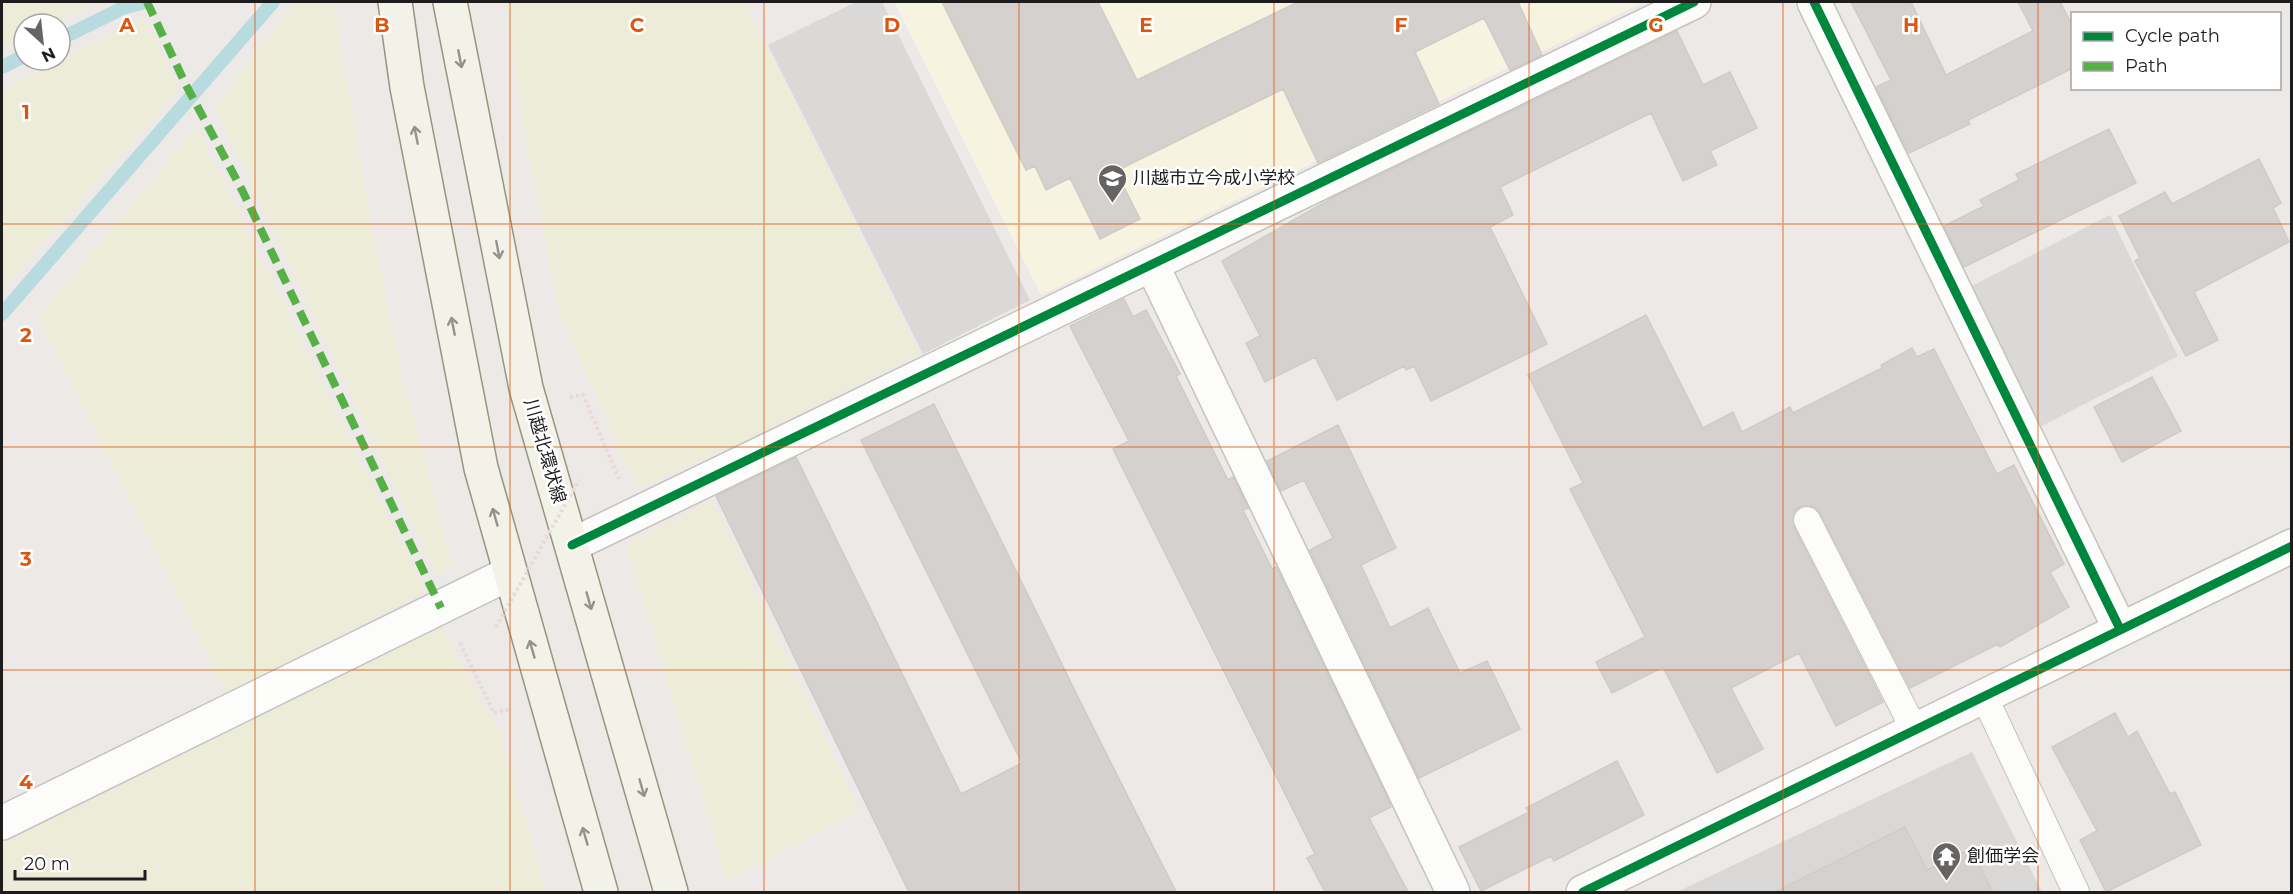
<svg xmlns="http://www.w3.org/2000/svg" width="2293" height="894" font-family="Montserrat,'Noto Sans JP',sans-serif">
<style>
.education{fill:#f6f3e0}
.religious{fill:#dad8d7}
.farmland{fill:#edecd8}
.parking{fill:#dad9d7}
.lines{fill:none;stroke-linecap:round;stroke-linejoin:round}
.stream{stroke:#b8dbe0;stroke-width:14}
.building{fill:#d4d1cf;stroke:#cfcbc7;stroke-width:1.5}
.service-casing{stroke:#c4c3c2;stroke-width:28}
.minor-casing{stroke:#c4c3c2;stroke-width:36}
.tertiary-casing{stroke:#c4c3c2;stroke-width:36}
.secondary-casing{stroke:#96957e;stroke-width:36}
.path{stroke:#ebd9d8;stroke-width:4;stroke-dasharray:3 3;stroke-linecap:butt}
.service{stroke:#fcfcfb;stroke-width:26}
.minor{stroke:#fcfcfb;stroke-width:33}
.tertiary{stroke:#fcfcfb;stroke-width:33}
.secondary{stroke:#f3f2e9;stroke-width:33}
.path-bridge{stroke:#ebd9d8;stroke-width:4;stroke-dasharray:3 3;stroke-linecap:butt}
.quiet{stroke:#55b145;stroke-width:8;stroke-dasharray:15 8;stroke-linecap:butt}
.cycleway-casing{stroke:#fff;stroke-width:13}
.cycleway{stroke:#00873e;stroke-width:9}
.oneway{stroke:#93928d}
.grid{fill:none;stroke:#de560d;stroke-width:1.5;stroke-opacity:0.55}
.labels{text-anchor:middle;stroke-width:5;stroke-linejoin:round;paint-order:stroke}
.poi-label{font-size:18px;fill:#1d1d1d;stroke:#fff;text-anchor:start}
.street-label{font-size:18px;fill:#1d1d1d;stroke:#fff}
.grid-label{font-size:20px;text-anchor:middle;font-weight:bold;fill:#de560d;stroke:#fff;stroke-width:5;stroke-linejoin:round;paint-order:stroke}
</style>
<rect width="100%" height="100%" fill="#ece9e6"/>
<path class="education" d="M894,2H1644L1041,295Z"/>
<path class="religious" d="M1972,752L2042,892H1677Z"/>
<path class="farmland" d="M2,2H97L52,24H24V38L2,49Z
M295,2H333L371,223L404,382L454,568L437,576L215,107Z
M505,2H744L919,353L747,439L637,489L558,309L529,156Z
M144,17L179,89L2,290V91Z
M196,127L425,591L226,693L38,317Z
M712,501L860,811L727,881L626,544Z
M438,621L501,736L547,892H2V837Z"/>
<path class="parking" d="M856,2H882L1030,300L923,354L768,45Z
M2110,215L2178,356L2036,429L1966,289Z"/>
<g class="lines">
<path class="stream" d="M60,39L123,8L144,2
M2,67L24,56
M2,314L273,2"/>
</g>
<path class="building" d="M942,2H1098L1137,80L1298,2H1518L1542,55L1510,70L1484,18L1415,52L1439,104L1318,163L1283,89L1116,171L1140,219L1100,239L1070,178L1046,190L1035,166L1026,170Z
M1851,2H1911L1946,75L2033,31L2018,2H2060L2073,26V68L1968,120L1970,124L1909,153L1876,87L1891,80Z
M1677,31L1703,85L1730,72L1757,128L1710,151L1717,165L1683,181L1651,113L1500,187L1513,215L1490,227L1547,344L1431,401L1414,366L1406,370L1404,366L1337,400L1315,357L1265,382L1246,343L1260,336L1222,261L1334,197Z
M2109,129L2136,183L1964,267L1944,226L1984,206L1980,200L2019,180L2016,174Z
M2259,159L2281,203L2273,208L2289,242L2194,292L2218,340L2186,356L2135,261L2140,258L2119,216L2165,192L2172,204Z
M1124,299L1133,317L1146,310L1180,374L1176,376L1228,480L1233,477L1248,508L1243,510L1272,569L1276,567L1386,795L1391,807L1369,818L1408,892H1325L1307,858L1315,854L1113,449L1129,441L1070,326Z
M1646,315L1703,428L1733,412L1742,432L1790,407L1793,413L1882,368L1881,365L1912,348L1917,357L1934,349L1997,474L2014,465L2064,564L2050,572L2069,607L2000,647L1998,644L1910,688L1820,513L1815,507L1801,506L1794,512V527L1883,702L1836,726L1799,653L1731,688L1763,749L1717,773L1663,667L1612,693L1596,662L1645,637L1570,489L1583,483L1528,375Z
M2152,377L2181,431L2122,462L2094,407Z
M934,404L1081,703L1176,892H909L716,496L796,457L961,794L1022,763L861,440Z
M1338,425L1396,548L1361,565L1390,628L1428,608L1460,673L1487,661L1520,729L1419,778L1310,550L1333,538L1304,480L1281,491L1267,461Z
M2115,713L2128,737L2137,731L2170,794L2175,792L2201,845L2106,892L2080,840L2097,831L2052,747Z
M1617,761L1644,815L1554,861L1551,856L1481,891L1459,847L1529,812L1526,808Z
M1905,827L1927,870L1971,849L1993,892H1775Z"/>
<g class="lines">
<defs>
<path id="service" d="M1807,520L1914,729
M1984,696L2076,892"/>
<path id="minor" d="M1814,2L2120,629
M1152,265L1453,892
M572,545L1694,2
M2,823L510,573"/>
<path id="tertiary" d="M1583,892L2292,546"/>
<path id="secondary" d="M395,2L407,87L481,468L601,892
M450,2L526,388L671,892"/>
</defs>
<use href="#service" class="service-casing"/>
<use href="#minor" class="minor-casing"/>
<use href="#tertiary" class="tertiary-casing"/>
<use href="#secondary" class="secondary-casing"/>
<path class="path" d="M570,397L583,395L619,479
M460,643L494,713L510,709"/>
<use href="#service" class="service"/>
<use href="#minor" class="minor"/>
<use href="#tertiary" class="tertiary"/>
<use href="#secondary" class="secondary"/>
<path class="path-bridge" d="M496,627L579,480"/>
<path class="quiet" d="M147,2L186,85L243,192L441,608"/>
<defs>
<path id="cycleway" d="M1814,2L2120,629
M572,545L1694,2
M1583,892L2292,546"/>
</defs>
<use href="#cycleway" class="cycleway-casing"/>
<use href="#cycleway" class="cycleway"/>
</g>
<defs><path id="oneway-shaft" d="M-6 0H5M1.5-3L5.5 0L1.5 3" fill="none" stroke-width="1.6" stroke-linecap="round" stroke-linejoin="round" transform="scale(1.5)"/></defs>
<g class="oneway">
<use href="#oneway-shaft" transform="translate(460 59) rotate(79)"/>
<use href="#oneway-shaft" transform="translate(416 135) rotate(-101)"/>
<use href="#oneway-shaft" transform="translate(498 250) rotate(79)"/>
<use href="#oneway-shaft" transform="translate(453 326) rotate(-101)"/>
<use href="#oneway-shaft" transform="translate(495 517) rotate(-106)"/>
<use href="#oneway-shaft" transform="translate(589 601) rotate(74)"/>
<use href="#oneway-shaft" transform="translate(532 649) rotate(-106)"/>
<use href="#oneway-shaft" transform="translate(642 788) rotate(74)"/>
<use href="#oneway-shaft" transform="translate(585 836) rotate(-106)"/>
</g>
<path class="grid" d="M255,2V892M510,2V892M764,2V892M1019,2V892M1274,2V892M1529,2V892M1783,2V892M2038,2V892M2,224H2292M2,447H2292M2,670H2292"/>
<defs>
<symbol id="school-pin" viewBox="-11 -11 22 30"><path d="M0 17L-7.5 6A9.5 9.5 0 1 1 7.5 6Z" fill="#656463" stroke="#fff"/><path d="M0-5L7-2L0 1L-7-2ZM-4 1L0 2.5L4 1V4Q0 6-4 4Z" fill="#fff"/></symbol>
<symbol id="temple-pin" viewBox="-11 -11 22 30"><path d="M0 17L-7.5 6A9.5 9.5 0 1 1 7.5 6Z" fill="#656463" stroke="#fff"/><path d="M0-6L5-2H3V0L6.5 2.5H4V6H1.5V3h-3V6H-4V2.5H-6.5L-3 0V-2H-5Z" fill="#fff"/></symbol>
</defs>
<g fill-rule="evenodd">
<use href="#school-pin" x="1096" y="162" width="33" height="45"/>
<use href="#temple-pin" x="1930" y="840" width="33" height="45"/>
</g>
<g class="labels">
<g class="poi-label">
<text x="1133" y="184">川越市立今成小学校</text>
<text x="1967" y="862">創価学会</text>
</g>
<g class="street-label">
<text transform="translate(545 451) rotate(74)" y="6">川越北環状線</text>
</g>
</g>
<g class="grid-label">
<text x="127" y="32">A</text>
<text x="382" y="32">B</text>
<text x="637" y="32">C</text>
<text x="892" y="32">D</text>
<text x="1146" y="32">E</text>
<text x="1401" y="32">F</text>
<text x="1656" y="32">G</text>
<text x="1911" y="32">H</text>
<text x="26" y="119">1</text>
<text x="26" y="342">2</text>
<text x="26" y="566">3</text>
<text x="26" y="789">4</text>
</g>
<rect width="2293" height="894" fill="none" stroke="#1d1d1d" stroke-width="6"/>
<rect x="2071" y="12" width="210" height="78" fill="#ffffff" stroke="#a5a5a5" stroke-width="1.5"/>
<rect x="2083" y="32" width="30" height="9" fill="#00873e" stroke="#a5a5a5" stroke-width="1.5"/>
<text x="2125" y="42" font-size="18" fill="#1d1d1d">Cycle path</text>
<rect x="2083" y="62" width="30" height="9" fill="#55b145" stroke="#a5a5a5" stroke-width="1.5"/>
<text x="2125" y="72" font-size="18" fill="#1d1d1d">Path</text>
<g transform="translate(42 42) rotate(153)"><circle r="28" fill="#ffffff" stroke="#a5a5a5" stroke-width="1.5"/>
<path d="M0-4.5L10 22L0 15L-10 22Z" fill="#656463"/>
<text y="-9" font-size="16" font-weight="bold" text-anchor="middle" fill="#1d1d1d">N</text>
</g>
<path d="M15 870v9h130v-9" fill="none" stroke="#1d1d1d" stroke-width="3"/>
<text x="24" y="870" font-size="18" fill="#1d1d1d" stroke="#ffffff" stroke-width="4.5" paint-order="stroke">20 m</text>
</svg>
